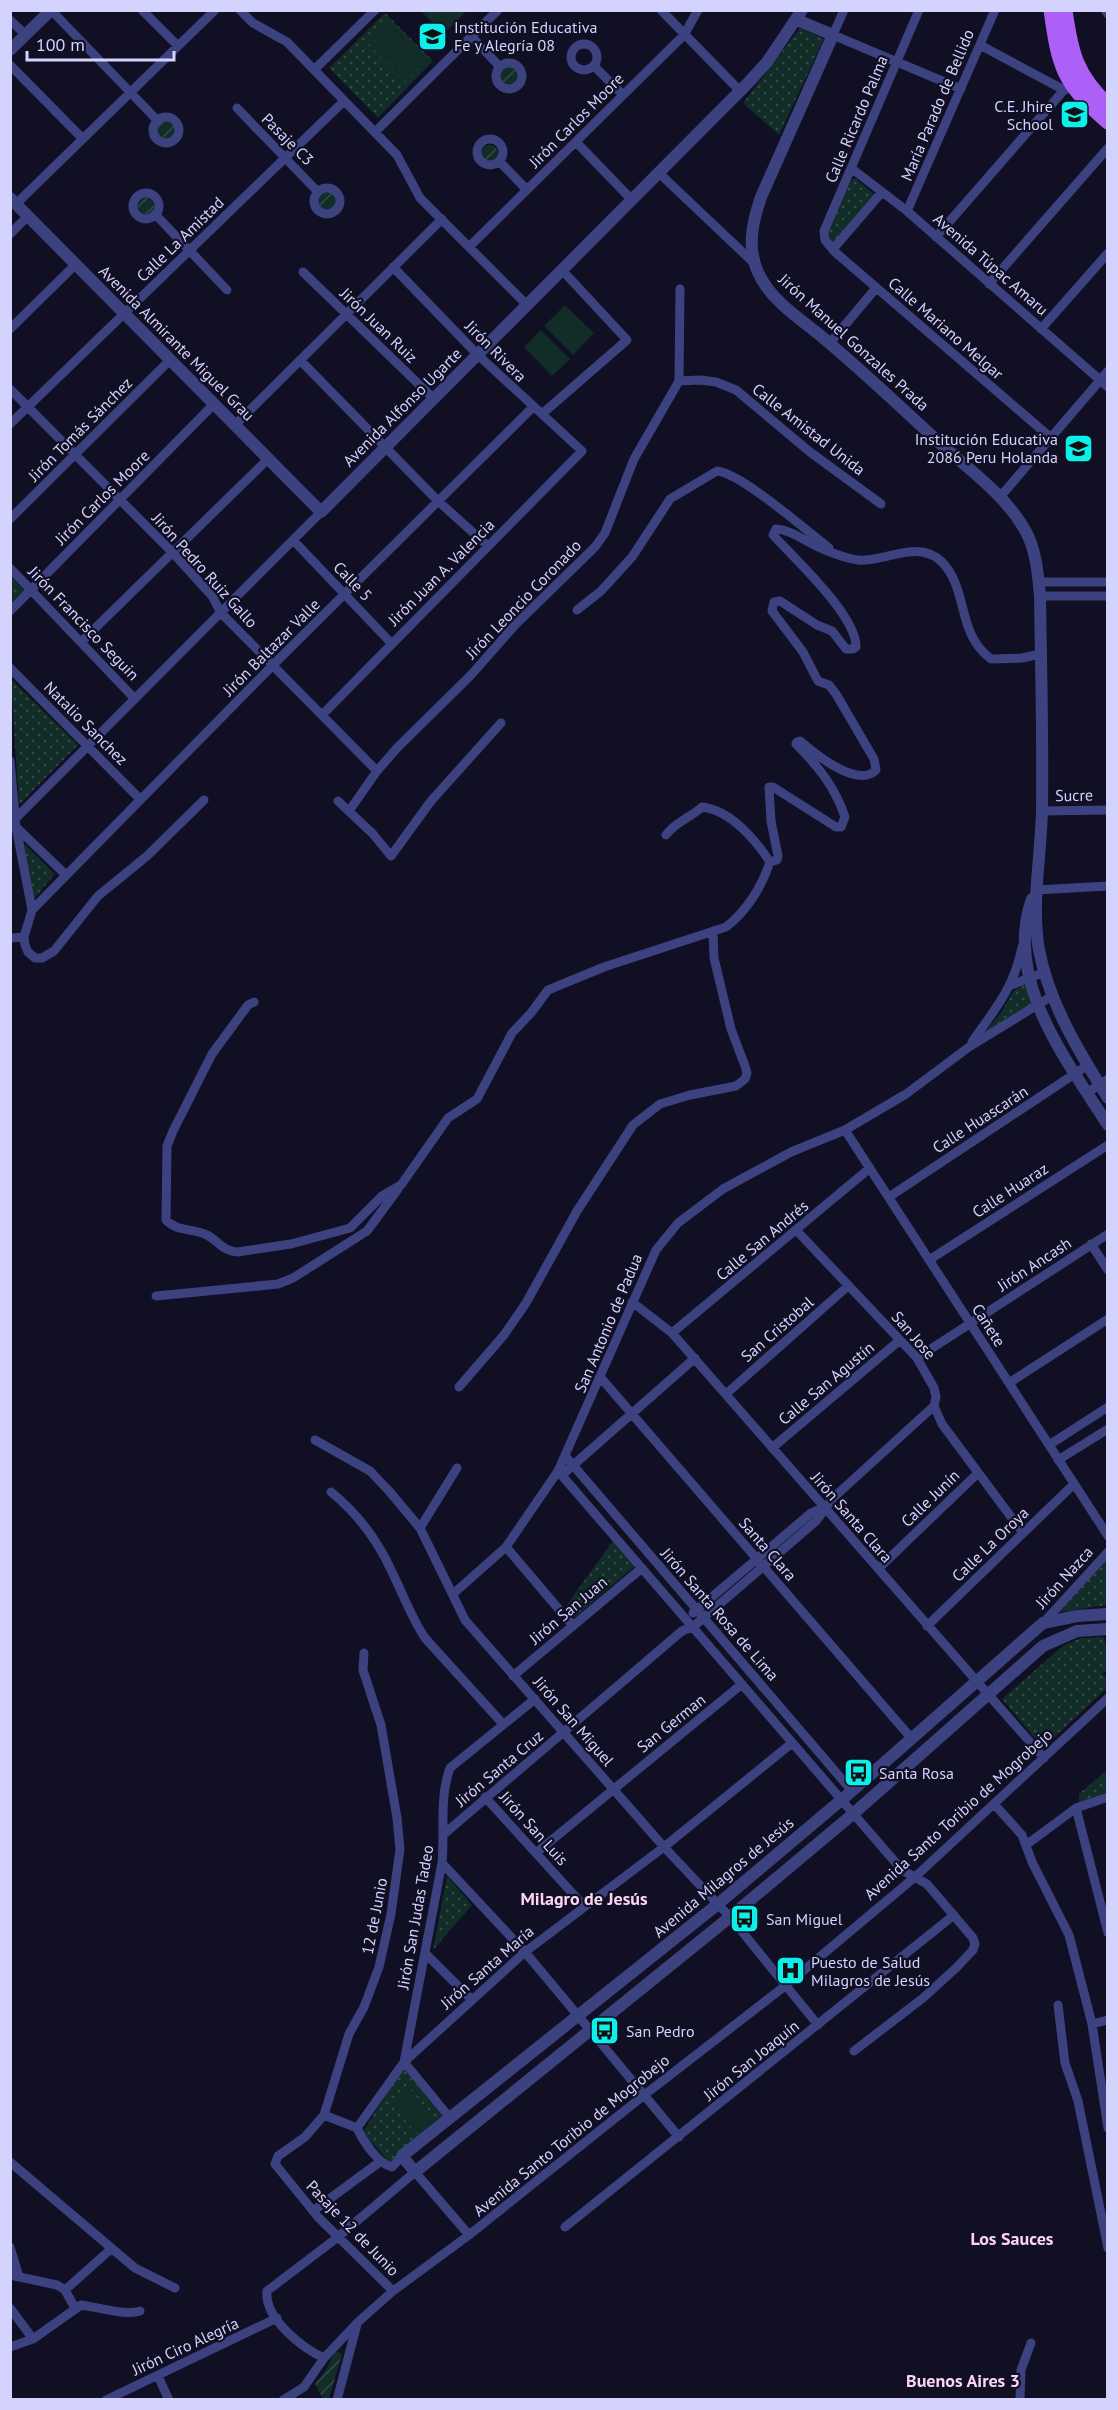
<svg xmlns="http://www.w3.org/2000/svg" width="1118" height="2410" font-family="'PT Sans',sans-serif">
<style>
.grass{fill:url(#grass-dots)}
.garden{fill:url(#garden-furrows)}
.pitch{fill:#122c28}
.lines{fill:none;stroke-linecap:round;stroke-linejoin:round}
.minor{stroke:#3c427f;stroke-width:9}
.tertiary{stroke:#3c427f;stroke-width:12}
.primary{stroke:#ac60f7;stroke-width:15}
.labels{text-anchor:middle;stroke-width:4.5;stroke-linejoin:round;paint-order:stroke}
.poi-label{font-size:16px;fill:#d3d3fd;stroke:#100f23;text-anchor:start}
.street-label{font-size:16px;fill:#d3d3fd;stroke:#100f23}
.neighbourhood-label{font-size:18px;font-weight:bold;fill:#fdd5f3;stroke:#100f23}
</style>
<defs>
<pattern id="grass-dots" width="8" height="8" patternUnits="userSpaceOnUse" patternTransform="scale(1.5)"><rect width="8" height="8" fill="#122c28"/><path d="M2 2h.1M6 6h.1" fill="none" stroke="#344a48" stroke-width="1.8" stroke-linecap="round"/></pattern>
<pattern id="garden-furrows" width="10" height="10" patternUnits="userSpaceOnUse" patternTransform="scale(1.5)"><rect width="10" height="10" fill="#122c28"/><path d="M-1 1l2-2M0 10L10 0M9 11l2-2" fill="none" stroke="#344a48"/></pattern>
</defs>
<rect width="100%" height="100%" fill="#100f23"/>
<path class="grass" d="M385,13L433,61L378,118L329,68Z
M800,28L824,39L779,135L743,103Z
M855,178L875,195L833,246L828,241V229L851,180Z
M11,576L24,590L11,603Z
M11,679L78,745L19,805L11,683Z
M24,843L55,874L33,900Z
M1027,984L1033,1004L981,1037L1002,1011L1014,990Z
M613,1541L635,1566L575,1617L566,1606Z
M1107,1559V1605L1059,1612Z
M1104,1637L1107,1651V1671L1101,1674L1107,1677V1688L1043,1748L1002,1699L1064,1645L1081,1638Z
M1107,1770V1792L1079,1803V1794Z
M447,1876L472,1905L433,1950Z
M403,2068L445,2120L391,2164L366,2136L364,2130Z"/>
<path class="garden" d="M500 76a9 9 0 1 1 18 0a9 9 0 1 1-18 0Z
M157 130a9 9 0 1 1 18 0a9 9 0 1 1-18 0Z
M482 153a8 8 0 1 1 16 0a8 8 0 1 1-16 0Z
M318 201a9 9 0 1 1 18 0a9 9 0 1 1-18 0Z
M138 206a8 8 0 1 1 16 0a8 8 0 1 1-16 0Z
M335,2351L342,2354L329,2399H323L315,2384L327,2368Z"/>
<path class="pitch" d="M421,11H467L443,34Z
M388,24L425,62L405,82L368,44Z
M565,305L594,333L573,355L544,326Z
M541,330L570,359L552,376L524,347Z
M407,2086L435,2118L417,2134L389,2102Z"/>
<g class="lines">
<path class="minor" d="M51,10L158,121
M142,10L178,46
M240,10L253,23L287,42L397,155L420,198L527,305
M661,10L740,91
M844,10L833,35L961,89
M919,10L824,231L825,240L835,252L1050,437
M1105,10L1108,14
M10,20L26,35
M472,37L500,67
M571 57a13 13 0 1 1 26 0a13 13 0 1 1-26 0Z
M980,45L1064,90
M496 76a13 13 0 1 1 26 0a13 13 0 1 1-26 0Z
M10,65L83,139
M594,66L623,95
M314,70L375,10
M237,108L318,192
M153 130a13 13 0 1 1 26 0a13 13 0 1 1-26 0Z
M375,132L498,10
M477 152a13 13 0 1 1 26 0a13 13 0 1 1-26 0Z
M576,142L632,200
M499,161L527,190
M851,168L907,211L1108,387
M659,173L755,264
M314 201a13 13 0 1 1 26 0a13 13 0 1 1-26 0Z
M133 206a13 13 0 1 1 26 0a13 13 0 1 1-26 0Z
M16,204L215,10
M907,211L995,10
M155,214L227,290
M10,234L28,216
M936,237L1064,90L1072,88
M469,247L684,35L698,10
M833,249L882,192
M303,272L434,399
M989,284L1108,148
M10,329L76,264
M1041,329L1108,253
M830,343L876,288
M300,360L438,501L488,546
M679,381L700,380L716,382L736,390L810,452L881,504
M10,389L172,552L212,596L221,613L377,771
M542,414L627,340L562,270
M10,424L344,101
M235,425L442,219
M1000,497L1108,371
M10,519L170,360
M293,540L392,644
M10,568L135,699
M1039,582H1108
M1040,596H1108
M577,610L601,591L632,557L670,499L717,471C741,473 807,531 829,548
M10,611L214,404
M81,642L268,459
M10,668L140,799
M322,715L582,451L478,355L393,267
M10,761L16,827L32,910L24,937L25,945L28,952L35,958H42L54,951L98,896L147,856L204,800
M338,801L373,834L391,856L431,801L501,723
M349,811L377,771L397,748L471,675L516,624L595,547L605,533L634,459L679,381L680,289
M1042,811L1108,810
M15,819L321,512
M16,827L65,874
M666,835C675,822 690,818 702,807C730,810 755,839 770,862L777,860L778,856L771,821L769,787H773L836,827H841L845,817C835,787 818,766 796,744L797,742L800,741C815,754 858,789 876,770L874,759L836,694L829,685L818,681L803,652L772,611L774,602L780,601L817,625L832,631L846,649H853L856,647C857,616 794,558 773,535L776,529C790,530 802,539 814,545C824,550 847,559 858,560C883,563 918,538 942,562C969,590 956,633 991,659L1022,658L1040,654
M1036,890L1108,886
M32,910L273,665L533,407
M10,938L24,937
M1011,985L1045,972
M254,1002L248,1005L212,1054L173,1131L167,1146L166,1220C177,1232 193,1228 207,1235C218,1241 223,1251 237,1252L291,1244L350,1228L382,1196L401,1185L448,1118L477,1099L512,1033L531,1013L548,990L604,967L726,927C747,911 762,886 770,862
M972,1042C995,1009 1014,988 1022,947
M1087,1093L1108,1079
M845,1130L1108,1536
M889,1197L1088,1065
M797,1231L917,1358L934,1388L936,1397L934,1406L942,1424L1023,1533
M1091,1244L1108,1270
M929,1260L1108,1145
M156,1296L278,1284L293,1278L367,1231L398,1189
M632,1302L672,1333L1044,1758
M672,1333L870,1168
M917,1358L1108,1234
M601,1378L912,1739
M1009,1383L1108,1319
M459,1387L504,1335L526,1303L577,1211L633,1125L660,1104L690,1095L736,1086L745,1079L747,1073L745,1066L731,1029L714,958L713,931
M726,1394L848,1286
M315,1440L370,1471L389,1491L420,1528L465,1620L664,1847L730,1917L818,2025
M1049,1445L1108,1407
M772,1448L900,1340
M566,1457L852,1791
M1058,1460L1108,1429
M558,1471L902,1870L927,1884L973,1938L975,1944L973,1950L956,1968L923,1998L854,2051
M562,1475L695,1358
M331,1492C357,1513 378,1541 392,1572C403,1594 411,1617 425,1638L503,1724
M420,1528L457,1468
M506,1547L573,1626
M878,1569L977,1474
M453,1594L506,1547L558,1471L656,1250L678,1223L723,1189L791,1152L845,1130L906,1094L969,1047L1052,996
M693,1613L811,1513L824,1507
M1043,1623L1108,1552
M927,1626L1074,1484
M364,1653L363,1670L381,1725L397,1818L400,1849L391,1914L379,1967L364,2007L349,2034L324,2115L305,2137L278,2156L275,2164L318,2217L393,2291
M513,1676L642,1568
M485,1797L584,1906
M994,1804L1022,1835L1032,1862L1069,1935L1092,2024L1108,2128
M1076,1808L1108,1933
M444,1834L682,1631L694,1626L816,1521L833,1498L934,1406
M1026,1845L1076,1808L1108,1797
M536,1853L742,1684
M442,1863L525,1952L679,2137
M425,1953L471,1999
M1058,2005L1065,2063L1078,2101L1108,2248
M1092,2024L1108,2020
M324,2115L357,2128
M450,2118L404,2062L525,1952L664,1847L792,1743
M357,2128L404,2062L442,1863C445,1831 439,1798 450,1768L535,1699
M357,2128C363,2141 378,2164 392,2167L402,2156
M10,2162L135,2268L175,2288
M313,2211L381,2161
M565,2227L954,1915
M10,2247L19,2277
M10,2275L57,2285L65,2290L75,2308
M65,2290L111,2249
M10,2308L33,2339
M10,2347L33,2339L81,2305C97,2307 126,2316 140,2311
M324,2358C302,2348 264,2318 267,2291L338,2237L415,2172L469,2235
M158,2376L169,2400
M106,2400L277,2318
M283,2400L304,2387L324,2358L358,2322L393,2291L469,2235L643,2096L785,1986L915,1877L1108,1698
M337,2400L357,2324
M1020,2400L1021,2370L1031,2343"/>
<path class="tertiary" d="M797,20L833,35L761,197C751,226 746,253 762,280C777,306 807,323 828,342C867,375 905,411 943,446C971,471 1006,496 1025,530C1036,549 1038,574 1040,596C1041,667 1043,738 1042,810C1041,857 1031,903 1039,950C1049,1003 1079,1052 1108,1098
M10,50L51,10
M10,198L321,512L748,83L767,62L802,10
M1032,899C1003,980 1067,1061 1108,1125
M1108,1614L1077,1616L1043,1623L852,1791L718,1904L402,2156L415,2172L730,1917L853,1814L1043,1646L1077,1631L1108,1629"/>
<path class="primary" d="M1051,10C1059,68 1063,83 1108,122
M1065,10C1071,53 1076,75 1108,105"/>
</g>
<defs>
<symbol id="school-square" viewBox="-11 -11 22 22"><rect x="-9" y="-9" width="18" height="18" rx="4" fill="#0cf0ea" stroke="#100f23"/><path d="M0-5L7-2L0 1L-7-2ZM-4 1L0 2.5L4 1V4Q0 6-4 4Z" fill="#111"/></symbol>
<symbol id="bus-square" viewBox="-11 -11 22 22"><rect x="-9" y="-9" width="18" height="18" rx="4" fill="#0cf0ea" stroke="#100f23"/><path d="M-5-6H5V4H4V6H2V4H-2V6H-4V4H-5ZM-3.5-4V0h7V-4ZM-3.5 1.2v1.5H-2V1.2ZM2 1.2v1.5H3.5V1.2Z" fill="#111"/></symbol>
<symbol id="hospital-square" viewBox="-11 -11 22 22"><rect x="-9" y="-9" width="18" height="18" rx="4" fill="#0cf0ea" stroke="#100f23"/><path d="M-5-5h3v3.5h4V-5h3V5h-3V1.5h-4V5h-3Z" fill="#111"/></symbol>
</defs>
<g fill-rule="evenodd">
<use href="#school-square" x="416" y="20" width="33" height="33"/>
<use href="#school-square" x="1058" y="98" width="33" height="33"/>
<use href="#school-square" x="1062" y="432" width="33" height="33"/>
<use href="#bus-square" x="842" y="1756" width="33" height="33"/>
<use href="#bus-square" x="728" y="1902" width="33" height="33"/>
<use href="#hospital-square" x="774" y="1954" width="33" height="33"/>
<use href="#bus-square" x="588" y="2014" width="33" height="33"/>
</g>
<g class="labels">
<g class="poi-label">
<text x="454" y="33">Institución Educativa<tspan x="454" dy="18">Fe y Alegría 08</tspan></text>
<text x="1053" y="112" text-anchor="end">C.E. Jhire<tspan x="1053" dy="18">School</tspan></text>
<text x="1058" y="445" text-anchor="end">Institución Educativa<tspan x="1058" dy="18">2086 Peru Holanda</tspan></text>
<text x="879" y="1779">Santa Rosa</text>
<text x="766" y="1925">San Miguel</text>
<text x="811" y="1968">Puesto de Salud<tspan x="811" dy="18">Milagros de Jesús</tspan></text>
<text x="626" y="2037">San Pedro</text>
</g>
<g class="street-label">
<text transform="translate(937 105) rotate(-67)" y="6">María Parado de Bellido</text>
<text transform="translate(856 119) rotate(-67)" y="6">Calle Ricardo Palma</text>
<text transform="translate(576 120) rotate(-45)" y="6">Jirón Carlos Moore</text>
<text transform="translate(288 139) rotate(45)" y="6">Pasaje C3</text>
<text transform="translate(180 239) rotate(-44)" y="6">Calle La Amistad</text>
<text transform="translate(991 264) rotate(41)" y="6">Avenida Túpac Amaru</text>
<text transform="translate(379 325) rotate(44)" y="6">Jirón Juan Ruiz</text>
<text transform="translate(946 328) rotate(41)" y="6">Calle Mariano Melgar</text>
<text transform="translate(854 342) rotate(42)" y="6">Jirón Manuel Gonzales Prada</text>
<text transform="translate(177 343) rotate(45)" y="6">Avenida Almirante Miguel Grau</text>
<text transform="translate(496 351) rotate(45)" y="6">Jirón Rivera</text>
<text transform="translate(402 407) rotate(-45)" y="6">Avenida Alfonso Ugarte</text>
<text transform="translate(80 429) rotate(-45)" y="6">Jirón Tomás Sánchez</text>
<text transform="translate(809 429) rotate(38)" y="6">Calle Amistad Unida</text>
<text transform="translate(102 497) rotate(-45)" y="6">Jirón Carlos Moore</text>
<text transform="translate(205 570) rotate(48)" y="6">Jirón Pedro Ruiz Gallo</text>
<text transform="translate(441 572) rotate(-45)" y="6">Jirón Juan A. Valencia</text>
<text transform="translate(353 581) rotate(46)" y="6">Calle 5</text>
<text transform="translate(523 599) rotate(-46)" y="6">Jirón Leoncio Coronado</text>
<text transform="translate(84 623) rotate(46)" y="6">Jirón Francisco Seguin</text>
<text transform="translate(271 647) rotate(-45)" y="6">Jirón Baltazar Valle</text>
<text transform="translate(86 723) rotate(45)" y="6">Natalio Sanchez</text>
<text transform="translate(1074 795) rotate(-1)" y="6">Sucre</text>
<text transform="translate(980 1119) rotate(-33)" y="6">Calle Huascarán</text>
<text transform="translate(1010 1190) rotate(-33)" y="6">Calle Huaraz</text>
<text transform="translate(762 1240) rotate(-40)" y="6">Calle San Andrés</text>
<text transform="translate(1034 1264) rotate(-33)" y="6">Jirón Ancash</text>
<text transform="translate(608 1323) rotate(-67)" y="6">San Antonio de Padua</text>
<text transform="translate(989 1325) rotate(57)" y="6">Cañete</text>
<text transform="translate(777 1329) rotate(-41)" y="6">San Cristobal</text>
<text transform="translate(914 1335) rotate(49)" y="6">San Jose</text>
<text transform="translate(826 1383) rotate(-40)" y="6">Calle San Agustín</text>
<text transform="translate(930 1498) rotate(-44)" y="6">Calle Junín</text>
<text transform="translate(852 1517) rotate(49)" y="6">Jirón Santa Clara</text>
<text transform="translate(990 1544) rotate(-44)" y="6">Calle La Oroya</text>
<text transform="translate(768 1549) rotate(49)" y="6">Santa Clara</text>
<text transform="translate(1064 1577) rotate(-48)" y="6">Jirón Nazca</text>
<text transform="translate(568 1610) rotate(-40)" y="6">Jirón San Juan</text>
<text transform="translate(720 1614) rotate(49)" y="6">Jirón Santa Rosa de Lima</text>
<text transform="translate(574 1721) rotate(49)" y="6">Jirón San Miguel</text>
<text transform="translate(671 1723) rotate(-39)" y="6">San German</text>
<text transform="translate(499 1768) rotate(-40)" y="6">Jirón Santa Cruz</text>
<text transform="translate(958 1814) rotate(-42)" y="6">Avenida Santo Toribio de Mogrobejo</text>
<text transform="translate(534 1828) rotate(48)" y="6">Jirón San Luis</text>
<text transform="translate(723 1877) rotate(-40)" y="6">Avenida Milagros de Jesús</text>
<text transform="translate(374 1916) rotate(-79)" y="6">12 de Junio</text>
<text transform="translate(415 1917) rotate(-80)" y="6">Jirón San Judas Tadeo</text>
<text transform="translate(487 1967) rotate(-41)" y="6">Jirón Santa María</text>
<text transform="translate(751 2060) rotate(-39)" y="6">Jirón San Joaquín</text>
<text transform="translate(571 2135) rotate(-39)" y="6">Avenida Santo Toribio de Mogrobejo</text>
<text transform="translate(353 2228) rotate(46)" y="6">Pasaje 12 de Junio</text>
<text transform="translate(185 2346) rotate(-25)" y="6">Jirón Ciro Alegría</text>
</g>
<g class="neighbourhood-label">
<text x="584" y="1905">Milagro de Jesús</text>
<text x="1012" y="2245">Los Sauces</text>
<text x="963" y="2387">Buenos Aires 3</text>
</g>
</g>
<rect width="1118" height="2410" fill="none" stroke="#d3d3fd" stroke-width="24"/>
<path d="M27 51v9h147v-9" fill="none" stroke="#d3d3fd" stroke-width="3"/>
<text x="36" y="51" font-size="18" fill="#d3d3fd" stroke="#100f23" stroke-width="4.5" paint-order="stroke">100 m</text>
</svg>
